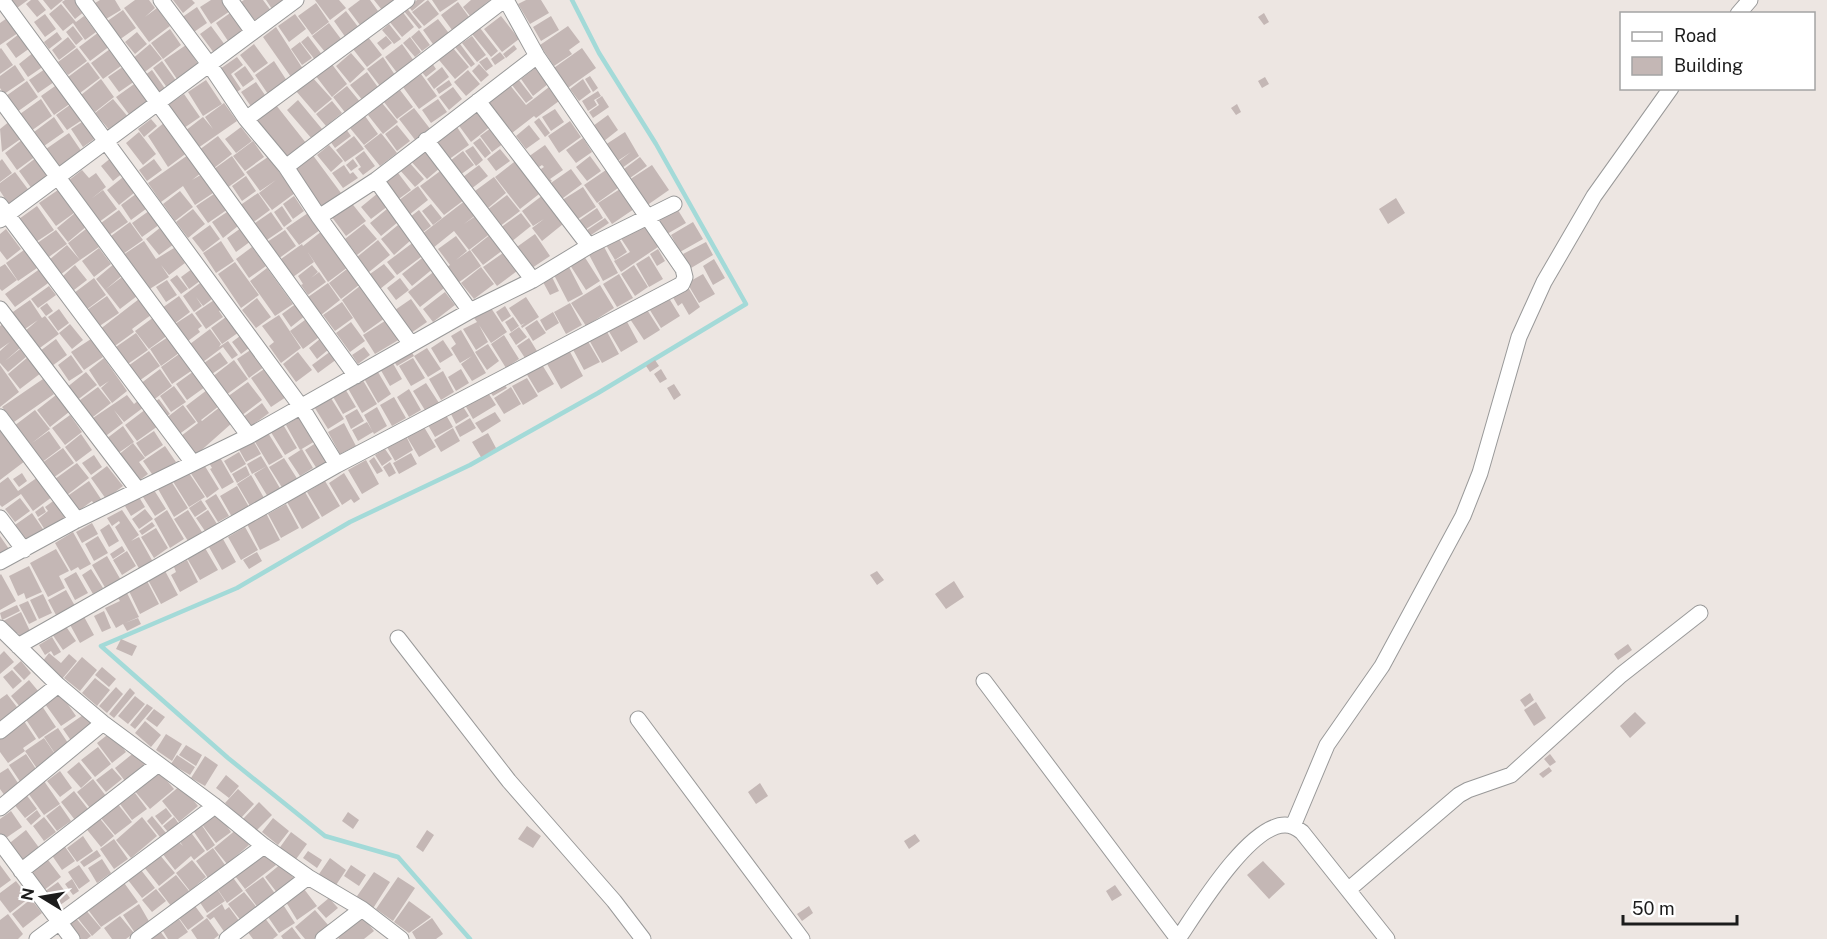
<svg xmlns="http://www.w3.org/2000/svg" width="1827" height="939" font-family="'Public Sans',sans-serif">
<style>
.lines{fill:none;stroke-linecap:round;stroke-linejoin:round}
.stream{stroke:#a3dad8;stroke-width:4.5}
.building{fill:#c4b7b5}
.minor-casing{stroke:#999;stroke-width:17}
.minor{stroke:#fff;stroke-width:15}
</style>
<rect width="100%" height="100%" fill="#ede6e2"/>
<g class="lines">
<path class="stream" d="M470,939L398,857L325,836L228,758L101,646L237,588L350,522L470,465L598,393L746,304L656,144L599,53L572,0"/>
</g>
<path class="building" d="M11,0H28L17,8Z
M31,0H38L46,10L37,17L26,4Z
M43,0H63L51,10Z
M65,0H77L85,11L75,19L62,2Z
M100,0H115L121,10L106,19L95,3Z
M135,0H149L155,8L145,17L157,8L170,26L149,42L124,8Z
M173,0H192L195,3L183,13Z
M211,0H222L230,11L211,24L200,7Z
M244,0H263L272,12L257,23L241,2Z
M266,0H285L272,9Z
M315,0H339L346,8L330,20Z
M360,0H370L378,11L360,25L348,9Z
M374,0H395L382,10Z
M417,0H425L412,11L409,7Z
M428,0L439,14L424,26L412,12Z
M432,0H458L440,12Z
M471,0H490L470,16L463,7Z
M526,0H541L549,13L530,24L518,4Z
M458,2L472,21L455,34L441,15Z
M316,3L329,22L312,35L298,16Z
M61,4L76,22L84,16L96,32L85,40L73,23L63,31L49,14Z
M197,7L207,23L191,34L181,18Z
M406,7L422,27L419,29L403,10Z
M123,10L136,28L119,40L106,22Z
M233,11L248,32L230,44L216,23Z
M346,11L359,28L346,38L334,21Z
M402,11L414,27L402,37L389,21Z
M1264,13L1269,22L1264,25L1258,17Z
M45,14L56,29L45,37L34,22Z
M295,14L306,29L289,42L278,26Z
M10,16L21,31L0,45V23Z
M501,16L519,39L502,52L484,29Z
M551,16L559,30L541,41L533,27Z
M438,19L451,36L435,47L423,30Z
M329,23L341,39L325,52L312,36Z
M389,24L401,39L394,44L382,30Z
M73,26L83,39L76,45L66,32Z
M211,26L225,45L214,53L200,34Z
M568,26L580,42L569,50L572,54L554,66L540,45Z
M276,27L303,69L291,77L263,37Z
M480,28L498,51L491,57L472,34Z
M170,29L181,45L163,59L151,43Z
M419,30L430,45L422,51L411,37Z
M57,32L62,39L49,49L44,42Z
M99,32L110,46L90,61L79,47Z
M137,32L147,44L135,54L125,42Z
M19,34L30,48L16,58L6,44Z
M308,36L323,56L316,61L301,42Z
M386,36L392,43L383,50L377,43Z
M472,36L486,55L477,62L462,43Z
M68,37L76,47L59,60L52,50Z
M368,37L382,55L367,67L353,49Z
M410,37L421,52L415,57L403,43Z
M300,42L312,58L302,65L291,49Z
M150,44L162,59L142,74L131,60Z
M254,44L268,63L254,73L240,55Z
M402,44L414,61L398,74L385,57Z
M460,44L475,64L471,67L455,47Z
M186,45L200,67L179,82L164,60Z
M514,45L517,49L506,58L503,54Z
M1,48L13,65L0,74V49Z
M77,48L87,61L68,75L58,62Z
M453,48L469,67L455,79L439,60Z
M582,48L596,68L565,90L551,70Z
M110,49L121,66L103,79L91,63Z
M34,52L44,66L28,77L19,64Z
M500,52L505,58L495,65L491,59Z
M351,53L365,69L350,83L336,66Z
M237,57L243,65L231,74L241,89L233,95L217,71Z
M383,57L395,75L380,86L367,69Z
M487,57L493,66L486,71L479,62Z
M162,61L177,82L168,89L153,68Z
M274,61L289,84L270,97L255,75Z
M88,62L100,78L80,93L68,77Z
M331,63L347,84L332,97L315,75Z
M432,63L436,69L426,77L421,71Z
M479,64L489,75L481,82L472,71Z
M15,65L25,80L4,94L0,88V76Z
M124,66L135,81L119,92L108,77Z
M245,66L254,79L243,87L234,74Z
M442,67L449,77L434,89L427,79Z
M535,68L548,84L533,96L521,79Z
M45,69L54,82L38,93L29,80Z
M152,70L166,90L159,95L145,75Z
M468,70L480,84L466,96L454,82Z
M367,72L380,90L364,102L350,85Z
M421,74L437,96L419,109L403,87Z
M590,76L598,88L593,92L585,79Z
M312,77L332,99L315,113L296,91Z
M1265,77L1269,84L1262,88L1258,81Z
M101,79L114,97L95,112L81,95Z
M583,79L591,92L579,101L570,89Z
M206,80L222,104L203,116L188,92Z
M449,80L452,85L439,94L436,89Z
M519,80L533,98L526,103L512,85Z
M27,81L38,97L17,112L6,96Z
M137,82L151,102L131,117L116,97Z
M256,82L267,98L252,108L241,92Z
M58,84L71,103L54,115L41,96Z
M509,84L526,105L549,87L559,101L536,118L534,116L512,133L487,100Z
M347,86L361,103L347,115L333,97Z
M453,87L462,99L449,110L439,97Z
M400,90L413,107L397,119L384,102Z
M598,91L601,96L594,100L597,105L588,111L582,101Z
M184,94L200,117L184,128L168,105Z
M602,96L609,107L593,118L589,112L599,105L596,100Z
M41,99L52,116L31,131L20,114Z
M113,99L129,118L111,132L95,113Z
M438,99L447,112L431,123L422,110Z
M298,100L322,129L312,139L287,110Z
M332,101L342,113L326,126L316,114Z
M74,102L85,118L67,130L56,115Z
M224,103L237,121L198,148L185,131L203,117L213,129L205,117Z
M382,103L398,122L383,134L368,115Z
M1237,104L1241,112L1236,115L1231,108Z
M276,105L306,143L285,160L255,123Z
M414,108L431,130L416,141L399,119Z
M476,108L491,126L471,142L457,123Z
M555,109L564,122L551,131L542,117Z
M608,115L618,130L604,141L593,126Z
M365,116L378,134L364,145L350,128Z
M54,117L64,132L44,146L34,132Z
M539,118L550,133L545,137L534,122Z
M151,119L157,126L144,137L138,129Z
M85,120L97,137L83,147L71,129Z
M10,121L22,138L2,152L0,129Z
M570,121L581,137L559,153L548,136Z
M165,122L188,152L168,167L148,136Z
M455,124L469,145L448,160L434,139Z
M397,125L410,141L397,151L385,134Z
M529,125L540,139L526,149L516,136Z
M241,127L252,141L236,153L225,139Z
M491,128L504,143L492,152L480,136Z
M346,129L351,136L335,148L330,141Z
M139,132L156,154L143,165L126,143Z
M625,132L639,156L622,168L618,162L631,152L616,162L605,145Z
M69,133L82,152L59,168L46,149Z
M381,133L397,153L380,166L364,146Z
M218,136L232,154L214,168L199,150Z
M354,136L364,149L345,162L336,150Z
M480,138L491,153L485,158L473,143Z
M583,138L592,152L576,163L566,150Z
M23,139L36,156L17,170L5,153Z
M253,141L264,157L245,171L233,156Z
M329,145L343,161L331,172L317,155Z
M545,145L563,170L550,179L552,181L547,184L538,171L544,167L542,165L536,169L528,157Z
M424,146L441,167L427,179L409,159Z
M473,146L483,160L476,166L465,151Z
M500,149L510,161L496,171L487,159Z
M364,151L375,166L363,175L358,169L361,167L355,158Z
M463,151L474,165L460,175L450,161Z
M312,154L341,193L320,209L291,170Z
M188,155L201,173L192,180L204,173L216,191L195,205L183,186L161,202L148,183Z
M232,156L245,175L227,188L214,169Z
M590,156L601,171L587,181L576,167Z
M37,157L51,176L32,189L19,171Z
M112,157L124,172L113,181L101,166Z
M268,157L295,193L272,210L259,193L276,180L260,191L246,172Z
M640,157L647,166L630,178L624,169Z
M2,159L12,173L0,182V161Z
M154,159L162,170L147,181L139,170Z
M353,159L358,166L351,171L346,165Z
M518,159L543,191L520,209L495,177Z
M408,161L424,179L415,187L399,169Z
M344,165L350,174L353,172L358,178L343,188L332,173Z
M479,165L488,176L471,189L463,177Z
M652,165L669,190L646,206L629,180Z
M395,169L411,190L396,201L380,180Z
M443,169L464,200L444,215L420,186Z
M571,169L582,184L559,201L548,185Z
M82,170L89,178L96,173L106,187L91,199L103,190L117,209L99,222L68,181Z
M606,170L618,188L597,203L584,185Z
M15,172L30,192L10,206L0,191V183Z
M127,174L139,189L119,205L107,190Z
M246,176L256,191L242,201L232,186Z
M494,177L506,193L488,208L475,191Z
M418,186L428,200L409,215L398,201Z
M583,187L596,207L572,223L559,202Z
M620,189L634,209L612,224L598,203Z
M58,190L74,213L56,226L39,203Z
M140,191L150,206L131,220L121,205Z
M180,191L193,207L175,221L163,204Z
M217,192L228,209L208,223L196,206Z
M258,193L270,210L251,224L239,206Z
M378,193L388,206L371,219L361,207Z
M507,195L520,211L499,227L487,210Z
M543,195L563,224L542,241L532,228L544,219L533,226L522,211Z
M294,196L304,211L293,219L283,204Z
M1396,198L1405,213L1388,224L1379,209Z
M466,200L477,214L464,224L477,215L491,233L469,250L454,231L433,248L422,234Z
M350,201L366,221L346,236L331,216Z
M431,204L442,218L433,225L422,211Z
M37,206L54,230L36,242L19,219Z
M282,206L292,221L284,227L274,212Z
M676,207L686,223L667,234L658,218Z
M153,208L163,222L142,237L132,223Z
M597,208L603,218L583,231L577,222Z
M193,209L205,224L188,238L176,222Z
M387,209L398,222L381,236L370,223Z
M119,210L128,222L109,235L101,223Z
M419,210L431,226L422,233L410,217Z
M227,212L238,226L223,238L212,222Z
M271,212L283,229L264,242L252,225Z
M75,213L87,226L68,242L57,228Z
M308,213L320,230L299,245L286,228Z
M521,213L531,226L511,242L500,228Z
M605,218L609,223L591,235L587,230Z
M130,222L143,240L123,254L111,236Z
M693,222L703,239L680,252L671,235Z
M643,223L658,247L621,272L614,261L630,252L620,237Z
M364,224L377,239L357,255L345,239Z
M210,225L220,239L203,252L192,238Z
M398,225L411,240L394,255L381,239Z
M161,227L174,244L159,255L146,239Z
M241,228L251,241L236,252L227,238Z
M6,229L21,249L7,260L0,251V234Z
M86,229L99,247L80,260L68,243Z
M56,230L67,244L46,259L36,244Z
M285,230L296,246L278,259L267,242Z
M322,231L348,267L328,282L307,251L314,262L293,277L281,259L302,244L303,246Z
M491,234L503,250L483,265L471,250Z
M535,234L550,256L529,270L514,249Z
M456,236L467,251L456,260L470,250L481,266L458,283L447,267L450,265L438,249Z
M618,237L627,252L615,260L606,245Z
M378,240L390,255L369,272L357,257Z
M144,241L156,259L174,248L185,263L169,275L161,265L169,277L148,290L123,255Z
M221,241L234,261L216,273L203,253Z
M415,241L425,254L397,275L387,262Z
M706,242L713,255L691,268L683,254Z
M602,243L618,273L603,281L587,251Z
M67,245L80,260L60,275L49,260Z
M252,247L266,266L249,278L236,259Z
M99,248L111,264L94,277L82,261Z
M658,249L665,261L657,266L650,254Z
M24,250L37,268L18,281L6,263Z
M503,253L517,271L497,286L483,267Z
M426,255L435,267L412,286L402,274Z
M584,256L600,281L586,290L570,265Z
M649,256L663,279L649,287L636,264Z
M714,259L725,278L713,285L703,266Z
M235,262L259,295L241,308L218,274Z
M115,263L124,274L105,290L96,279Z
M5,264L17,280L2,291L0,289V267Z
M384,264L395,277L380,289L370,274Z
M75,265L87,280L74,290L63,276Z
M312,265L318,272L311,278L319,272L326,282L308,295L301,285L303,284L298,276Z
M568,265L583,294L568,302L553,273Z
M634,265L648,287L635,296L621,274Z
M196,266L204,278L189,289L181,277Z
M481,267L494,284L474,299L461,283Z
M41,268L51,281L15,307L5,294Z
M267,268L293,304L275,316L250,281Z
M347,269L359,285L341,299L329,283Z
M436,270L448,285L420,307L408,292Z
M619,274L633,298L617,307L603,284Z
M703,274L715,294L699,303L687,283Z
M177,275L188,289L181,294L170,280Z
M122,277L137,296L120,309L105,290Z
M552,277L559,291L550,295L543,282Z
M94,278L106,295L86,310L74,293Z
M400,278L409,290L396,300L387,288Z
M167,280L177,295L166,302L156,287Z
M204,280L216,296L203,306L196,297L202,306L194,312L183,296Z
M328,283L340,300L321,315L308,297Z
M600,285L614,308L586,326L571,303Z
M49,286L56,295L38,308L31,299Z
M360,286L385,318L364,333L342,300Z
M688,287L700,307L689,315L682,303L678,306L671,294Z
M445,292L455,305L433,322L423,309Z
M667,295L680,316L661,328L648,307Z
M107,296L119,313L98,327L87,310Z
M179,296L190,312L174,324L162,308Z
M526,297L539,317L522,328L521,326L525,323L521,325L509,308Z
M217,298L224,308L219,311L223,317L206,329L195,313Z
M257,298L271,317L256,328L242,310Z
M139,299L151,315L132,329L134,332L112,348L99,330Z
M411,299L427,322L411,333L395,310Z
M30,300L42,318L45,316L59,334L37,350L24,332L38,320L22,331L10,314Z
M342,302L353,318L335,331L323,315Z
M47,303L53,311L46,316L40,308Z
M297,303L306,315L291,327L282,314Z
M570,303L582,325L566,334L554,312Z
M489,305L507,332L491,343L479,325L488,342L476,350L463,329L477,322L472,315Z
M644,305L660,330L644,340L628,316Z
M505,306L511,316L502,322L496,312Z
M59,309L69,323L58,331L48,317Z
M553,312L559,323L546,331L540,320Z
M192,313L202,326L198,329L200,332L188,341L175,324Z
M230,314L242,330L222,344L211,328Z
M279,315L301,348L281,363L269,346L274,342L262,326Z
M154,317L168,335L149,349L135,331Z
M309,317L322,335L303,349L290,331Z
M513,317L519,326L511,332L505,322Z
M625,318L638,342L621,352L607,328Z
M388,319L400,339L375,354L363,335Z
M537,320L546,333L533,341L525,328Z
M351,322L365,341L350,352L336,333Z
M3,324L20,348L5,361L20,349L26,357L8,372L0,363V351L10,342L0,349V326Z
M70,324L83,340L72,349L59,333Z
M519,327L527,337L516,345L509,334Z
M605,328L619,354L602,363L588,338Z
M210,329L221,344L219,347L228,341L238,355L232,359L223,347L203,362L190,344Z
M461,330L486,373L472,381L461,364L472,356L460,363L451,348L456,344L451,336Z
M136,333L148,350L125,366L113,349Z
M244,333L253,345L241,354L232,342Z
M504,335L519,359L506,368L491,344Z
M168,337L179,353L161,366L150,349Z
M321,338L329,349L317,359L309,348Z
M529,338L537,351L525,358L517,346Z
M586,338L600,362L584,370L571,346Z
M56,339L67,355L52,366L40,351Z
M91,339L103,357L84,370L71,352Z
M443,340L453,355L440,363L431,348Z
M488,344L499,361L487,370L475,352Z
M364,347L370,355L358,364L352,355Z
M427,348L441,369L428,377L414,356Z
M252,349L268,364L249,378L237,359Z
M410,349L414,356L397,366L393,360Z
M569,350L583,376L561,389L546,362Z
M149,351L160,366L139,381L128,366Z
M331,351L337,359L318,373L312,365Z
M182,352L194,369L172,384L161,367Z
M220,352L228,363L212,374L204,363Z
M298,352L312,370L296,382L283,364Z
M71,355L83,372L69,381L58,365Z
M28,357L41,373L20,389L8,374Z
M104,358L127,391L112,403L101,388L109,381L100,387L89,370Z
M413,358L425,378L411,386L399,366Z
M234,360L248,379L226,395L212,377Z
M391,360L402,379L390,386L379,367Z
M655,360L659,366L650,372L646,366Z
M541,363L554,384L538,393L526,373Z
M0,365L19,392L0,407Z
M270,365L289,395L271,407L251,378Z
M375,367L391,394L378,403L362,375Z
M160,369L172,386L152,401L140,384Z
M461,369L469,383L456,391L448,377Z
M661,369L667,379L660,383L654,374Z
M194,371L205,387L187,400L176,384Z
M443,371L454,392L441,400L429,379Z
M86,372L97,385L76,401L66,388Z
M361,377L377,404L362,413L346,385Z
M527,378L538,396L523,405L512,386Z
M43,379L54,394L14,422L2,407Z
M248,382L262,400L241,416L227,397Z
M426,383L441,406L428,415L413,391Z
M504,384L507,388L493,396L490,392Z
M674,384L681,395L674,400L667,388Z
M174,386L186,402L171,412L160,396Z
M98,387L111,403L89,420L76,403Z
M344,387L356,407L343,414L332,395Z
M511,387L521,404L504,414L494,398Z
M409,389L421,410L409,417L397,397Z
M207,390L219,406L201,420L202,421L220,407L232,423L196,455L181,436L198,423L186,406Z
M487,391L496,405L473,419L465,405Z
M56,395L69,412L50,427L37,410Z
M127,395L134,404L139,400L144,407L124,422L114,410L123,423L103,438L90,420Z
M329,395L344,419L328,429L313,405Z
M394,397L406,418L392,426L380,405Z
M159,399L170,414L163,419L151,404Z
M262,403L269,413L250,427L243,417Z
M183,405L196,422L178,435L165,419Z
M462,405L469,416L456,424L450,412Z
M377,407L387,426L374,434L364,415Z
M146,409L158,426L137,441L125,425Z
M357,409L364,421L351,429L345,416Z
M35,410L50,429L32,443L49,431L61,448L41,463L14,426Z
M495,412L501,421L482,433L475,423Z
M70,415L82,432L65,445L52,428Z
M302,415L317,440L300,450L286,425Z
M446,415L453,427L435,437L428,425Z
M470,418L476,428L460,437L455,427Z
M281,421L297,448L285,455L269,429Z
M367,422L373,432L358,441L352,430Z
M344,423L356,446L340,454L328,432Z
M123,426L134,442L117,454L106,439Z
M424,427L436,447L419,457L407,437Z
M0,428L25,461L0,480Z
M265,428L283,457L269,465L252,437Z
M453,428L460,441L441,452L434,440Z
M154,431L163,445L145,457L136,443Z
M488,433L496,448L481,457L472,442Z
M81,434L92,450L76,462L65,447Z
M406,436L413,450L395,461L387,447Z
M251,437L261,454L246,462L237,446Z
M319,441L331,459L317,469L305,450Z
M133,443L145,458L139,462L148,474L137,482L117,456Z
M165,446L176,462L154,477L143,461Z
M63,448L74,463L53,478L42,463Z
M302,449L313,468L300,476L288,458Z
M385,449L392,459L382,466L375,455Z
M239,452L246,464L231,473L224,461Z
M411,453L417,464L399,474L393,463Z
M218,454L234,482L222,489L210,469L212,468L208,461Z
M94,455L102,467L91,475L82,463Z
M261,456L267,466L252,474L247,464Z
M374,457L383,471L377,474L369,461Z
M284,458L298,480L283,489L269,467Z
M366,460L379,484L362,494L348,470Z
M390,462L396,473L389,477L383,467Z
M77,463L89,478L67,495L55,479Z
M203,463L219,489L207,498L190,472Z
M107,466L123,486L106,499L91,478Z
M246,466L250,475L237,483L232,474Z
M267,466L281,490L268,497L254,474Z
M187,470L205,497L189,507L172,480Z
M22,473L27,481L19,487L13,479Z
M344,473L360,499L354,503L351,499L342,505L329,483Z
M251,475L264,498L250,506L237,484Z
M8,477L18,491L38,477L52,497L33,511L21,494L2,507L0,505V483Z
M89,481L103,502L96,507L92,501L77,512L66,497Z
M171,481L188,508L174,517L158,489Z
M325,481L340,506L322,517L307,492Z
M237,486L249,507L232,517L220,496Z
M154,490L166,509L155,516L143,497Z
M305,492L320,518L302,529L287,502Z
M216,494L229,516L218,522L205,501Z
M139,497L145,507L131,516L125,506Z
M20,498L30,511L15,522L5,509Z
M56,499L69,518L47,533L38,519L48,511L45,507Z
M201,500L207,509L195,517L189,508Z
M286,504L299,528L281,538L268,514Z
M43,506L46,512L38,517L35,512Z
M145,509L153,519L139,529L132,519Z
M122,510L139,535L131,541L139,537L153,562L140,570L115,527L120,523L119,521L112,526L107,518Z
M167,510L184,539L170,548L154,519Z
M188,510L202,532L188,541L174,519Z
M208,510L217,524L205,531L196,518Z
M32,513L45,532L25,546L12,527Z
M266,513L280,540L260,550L247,524Z
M152,522L155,526L142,535L139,531Z
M92,523L98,534L82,543L76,532Z
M109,524L119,541L109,547L100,530Z
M245,527L258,550L241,560L228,537Z
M156,528L168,548L154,558L141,537Z
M73,532L91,564L80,570L78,567L71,571L55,543Z
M0,536L9,549L0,556Z
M98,536L108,553L94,561L85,544Z
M223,539L236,562L222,570L209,547Z
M122,546L125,551L113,559L110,554Z
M205,548L218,570L200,580L187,558Z
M56,549L69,571L59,576L65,588L48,597L30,563Z
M127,551L136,566L122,575L113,560Z
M257,552L262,561L249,569L243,560Z
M107,556L122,582L107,591L92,565Z
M187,560L198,582L180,592L171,575L176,572L174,567Z
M29,566L42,592L26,599L24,593L18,596L9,576Z
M91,569L103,588L93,594L82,575Z
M164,569L178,595L161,604L147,578Z
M877,571L884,580L877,585L870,575Z
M76,572L88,593L75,600L64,579Z
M1,574L16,601L0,610V575Z
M146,579L159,604L140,614L128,589Z
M954,581L964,597L946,609L935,594Z
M66,590L75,606L56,615L48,600Z
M127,593L139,617L125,623L138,618L141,624L127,631L123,624L116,628L105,608L120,601L118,598Z
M43,594L52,613L39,619L30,600Z
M28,601L37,620L29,624L19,605Z
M17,605L20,611L2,620L0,613Z
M104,611L111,628L102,632L94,616Z
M21,612L30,631L19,636L18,633L11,637L3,621Z
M82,613L94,635L80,643L68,621Z
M65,625L76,641L63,650L52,634Z
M52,637L61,652L54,656L51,651L45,655L39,645Z
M121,639L137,646L132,656L116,649Z
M1628,644L1632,650L1618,660L1614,654Z
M4,651L14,662L0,674V655Z
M49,653L61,663L69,654L77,661L62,679L42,662Z
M82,657L97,670L80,691L64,678Z
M21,661L31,673L24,680L13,668Z
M102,667L116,679L109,687L95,675Z
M12,670L22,681L13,689L3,677Z
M95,678L110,690L97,706L82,693Z
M29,680L39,692L21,708L11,696Z
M116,687L123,694L107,713L99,706Z
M130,688L135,693L114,718L109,714Z
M60,693L76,716L61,726L45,704Z
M1530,693L1534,700L1525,707L1520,700Z
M7,694L20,711L0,726V699Z
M135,696L145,704L128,724L118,716Z
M1536,702L1546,718L1534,726L1524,710Z
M147,704L153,708L135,729L130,725Z
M42,706L56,727L39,739L25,718Z
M154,709L165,717L157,727L146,719Z
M1635,712L1646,723L1630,738L1620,726Z
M86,713L95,726L72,742L63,729Z
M24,721L36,739L23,748L25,751L8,763L0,752V739Z
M145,721L161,735L151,747L135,733Z
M58,728L70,746L56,755L44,737Z
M111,732L126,752L112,763L97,743Z
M166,734L182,744L172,761L156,750Z
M44,738L57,757L38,770L25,751Z
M186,745L202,755L196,766L179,755Z
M98,747L111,764L95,777L81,760Z
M136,751L146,764L125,781L115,768Z
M26,754L38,772L21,783L9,765Z
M1550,754L1556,762L1550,766L1544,759Z
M177,755L195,767L190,775L171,764Z
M205,756L218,765L205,786L191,778Z
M79,762L92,778L81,788L67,772Z
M1549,767L1552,771L1543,778L1539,774Z
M8,768L20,786L5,796L0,789V773Z
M112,768L122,779L106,792L96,780Z
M157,769L174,789L150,809L133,789Z
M60,771L72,788L60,797L47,781Z
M226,775L239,786L229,798L216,788Z
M93,779L106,796L90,808L77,792Z
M44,781L60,804L44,815L28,793Z
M760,783L768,796L756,804L748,792Z
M181,785L198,806L179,822L162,801Z
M238,789L254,804L241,818L225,803Z
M74,791L88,809L75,820L61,802Z
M25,793L37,809L25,818L13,803Z
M135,793L147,809L132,820L120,804Z
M259,802L272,815L256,831L243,819Z
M117,803L132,822L115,835L100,817Z
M60,805L71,821L57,831L46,816Z
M166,808L172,816L162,825L155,816Z
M37,810L41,816L31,825L26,819Z
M216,810L231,832L216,843L200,822Z
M11,811L22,827L3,840L0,835V819Z
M348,812L359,820L353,829L342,821Z
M97,815L114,836L101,847L84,826Z
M152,816L166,833L160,837L147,821Z
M44,817L56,832L44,841L33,826Z
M142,817L157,836L131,858L116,840Z
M174,817L179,824L168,832L163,826Z
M273,818L289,831L278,845L262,832Z
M201,824L215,845L207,851L192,829Z
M527,826L541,836L533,848L518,839Z
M237,829L249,845L227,864L214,848Z
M26,830L40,849L20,865L6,846Z
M189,830L205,851L194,860L191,856L175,870L162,853L177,840L183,846L178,839Z
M427,830L434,835L423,852L416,847Z
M291,832L307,844L294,862L278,850Z
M915,834L920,841L909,849L904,841Z
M83,836L93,851L77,862L67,848Z
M114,839L128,859L114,869L100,849Z
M63,844L75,861L62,870L51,854Z
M213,848L225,865L208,878L196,861Z
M264,849L276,865L245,889L232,872Z
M97,850L101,856L84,867L80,862Z
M308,851L322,860L317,868L303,858Z
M159,854L175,873L159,886L144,867Z
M45,856L61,877L43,891L27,870Z
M330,858L346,870L334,888L317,877Z
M102,859L111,873L97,883L88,868Z
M192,860L206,877L190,891L176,873Z
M1263,861L1285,884L1269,899L1247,875Z
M282,863L296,881L278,894L265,877Z
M0,865L11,880L0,888Z
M79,865L90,881L79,889L68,872Z
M351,865L366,875L359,886L344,876Z
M141,870L155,888L142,898L128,880Z
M374,872L390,882L372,910L355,899Z
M176,875L189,891L171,906L158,889Z
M231,875L243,891L227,903L216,887Z
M263,877L276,895L258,908L245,890Z
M398,877L415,888L393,921L376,909Z
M72,879L79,891L73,895L65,884Z
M122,880L138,902L101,927L86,907Z
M16,881L29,898L10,913L0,900V893Z
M58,882L70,898L56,908L44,892Z
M1115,885L1122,895L1112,901L1106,891Z
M215,886L225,901L207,913L197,898Z
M156,889L166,901L152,912L142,900Z
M304,889L317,906L297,920L286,902Z
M244,892L258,909L242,922L228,904Z
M329,898L338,908L326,918L317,908Z
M31,899L42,913L23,928L12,914Z
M409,901L431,917L409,933L394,922Z
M282,903L295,923L279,933L266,914Z
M139,904L150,923L135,933L123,915Z
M222,904L225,910L229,907L240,922L225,933L214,917L210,920L206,916Z
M195,906L204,918L188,930L179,918Z
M809,906L813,913L802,921L797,914Z
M85,909L101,928L92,936L76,916Z
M315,910L329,926L314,939H305L295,927Z
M8,914L23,934L18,939H0V920Z
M361,914L374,931L364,939H339L336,935Z
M120,916L134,933L126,939H112L104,928Z
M75,917L91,936L87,939H77L66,924Z
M264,917L278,935L273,939H253L247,931Z
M207,918L219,935L214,939H197L191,930Z
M432,918L443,934L436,939H416L412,932Z
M179,919L188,932L178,939H168L163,931Z
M292,927L301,939H283L281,936Z
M160,931L166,939H150Z"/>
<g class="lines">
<defs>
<path id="minor" d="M2,0L302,408L337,465
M83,0L356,376
M161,0L209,64L246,119L286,167L319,217L411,344
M230,0L253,32
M1738,14L1750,0
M0,99L249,436
M478,101L589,246
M246,119L407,0
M426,140L533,280
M286,167L504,0
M376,180L470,311
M0,205L193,463
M319,217L376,180L537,56
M0,220L296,0
M0,309L138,490
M0,417L77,520
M0,518L24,550
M0,562L77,520L249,436L470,311L533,280L589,246L674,204
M0,628L58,685L103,723L215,806L264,846L308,877L362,909L401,939
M398,638L509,781L614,901L643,939
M18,646L337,465L682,284L685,277L683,269L537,56L506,0
M984,681L1178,939
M638,719L802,939
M0,731L58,685
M0,808L103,723
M1293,826L1327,745L1382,666L1463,516L1480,473L1519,337L1544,282L1594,196L1671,88
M0,842L72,939
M21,871L157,765
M1348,890L1459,795L1468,790L1511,775L1621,675L1700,613
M37,939L215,806
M138,939L264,846
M227,939L308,877
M323,939L362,909
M1178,939C1197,911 1249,825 1285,825C1292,825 1297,828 1302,832L1387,939"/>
</defs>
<use href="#minor" class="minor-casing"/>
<use href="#minor" class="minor"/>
</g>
<rect x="1620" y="12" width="195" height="78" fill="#ffffff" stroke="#a4a4a4" stroke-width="1.5"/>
<rect x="1632" y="32" width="30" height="9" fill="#ffffff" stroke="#a4a4a4" stroke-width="1.5"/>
<text x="1674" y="42" font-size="18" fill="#1c1c1c">Road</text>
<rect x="1632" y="57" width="30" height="18" fill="#c4b7b5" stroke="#a4a4a4" stroke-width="1.5"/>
<text x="1674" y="72" font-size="18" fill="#1c1c1c">Building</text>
<g transform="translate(42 897) rotate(281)" stroke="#ffffff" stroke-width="4.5" paint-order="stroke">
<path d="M0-4.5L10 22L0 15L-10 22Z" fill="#1c1c1c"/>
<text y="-9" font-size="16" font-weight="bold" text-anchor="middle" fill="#1c1c1c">N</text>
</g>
<path d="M1623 915v9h114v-9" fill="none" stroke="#1c1c1c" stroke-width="3"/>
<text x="1632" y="915" font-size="18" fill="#1c1c1c" stroke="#ffffff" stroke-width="4.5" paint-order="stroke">50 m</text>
</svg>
